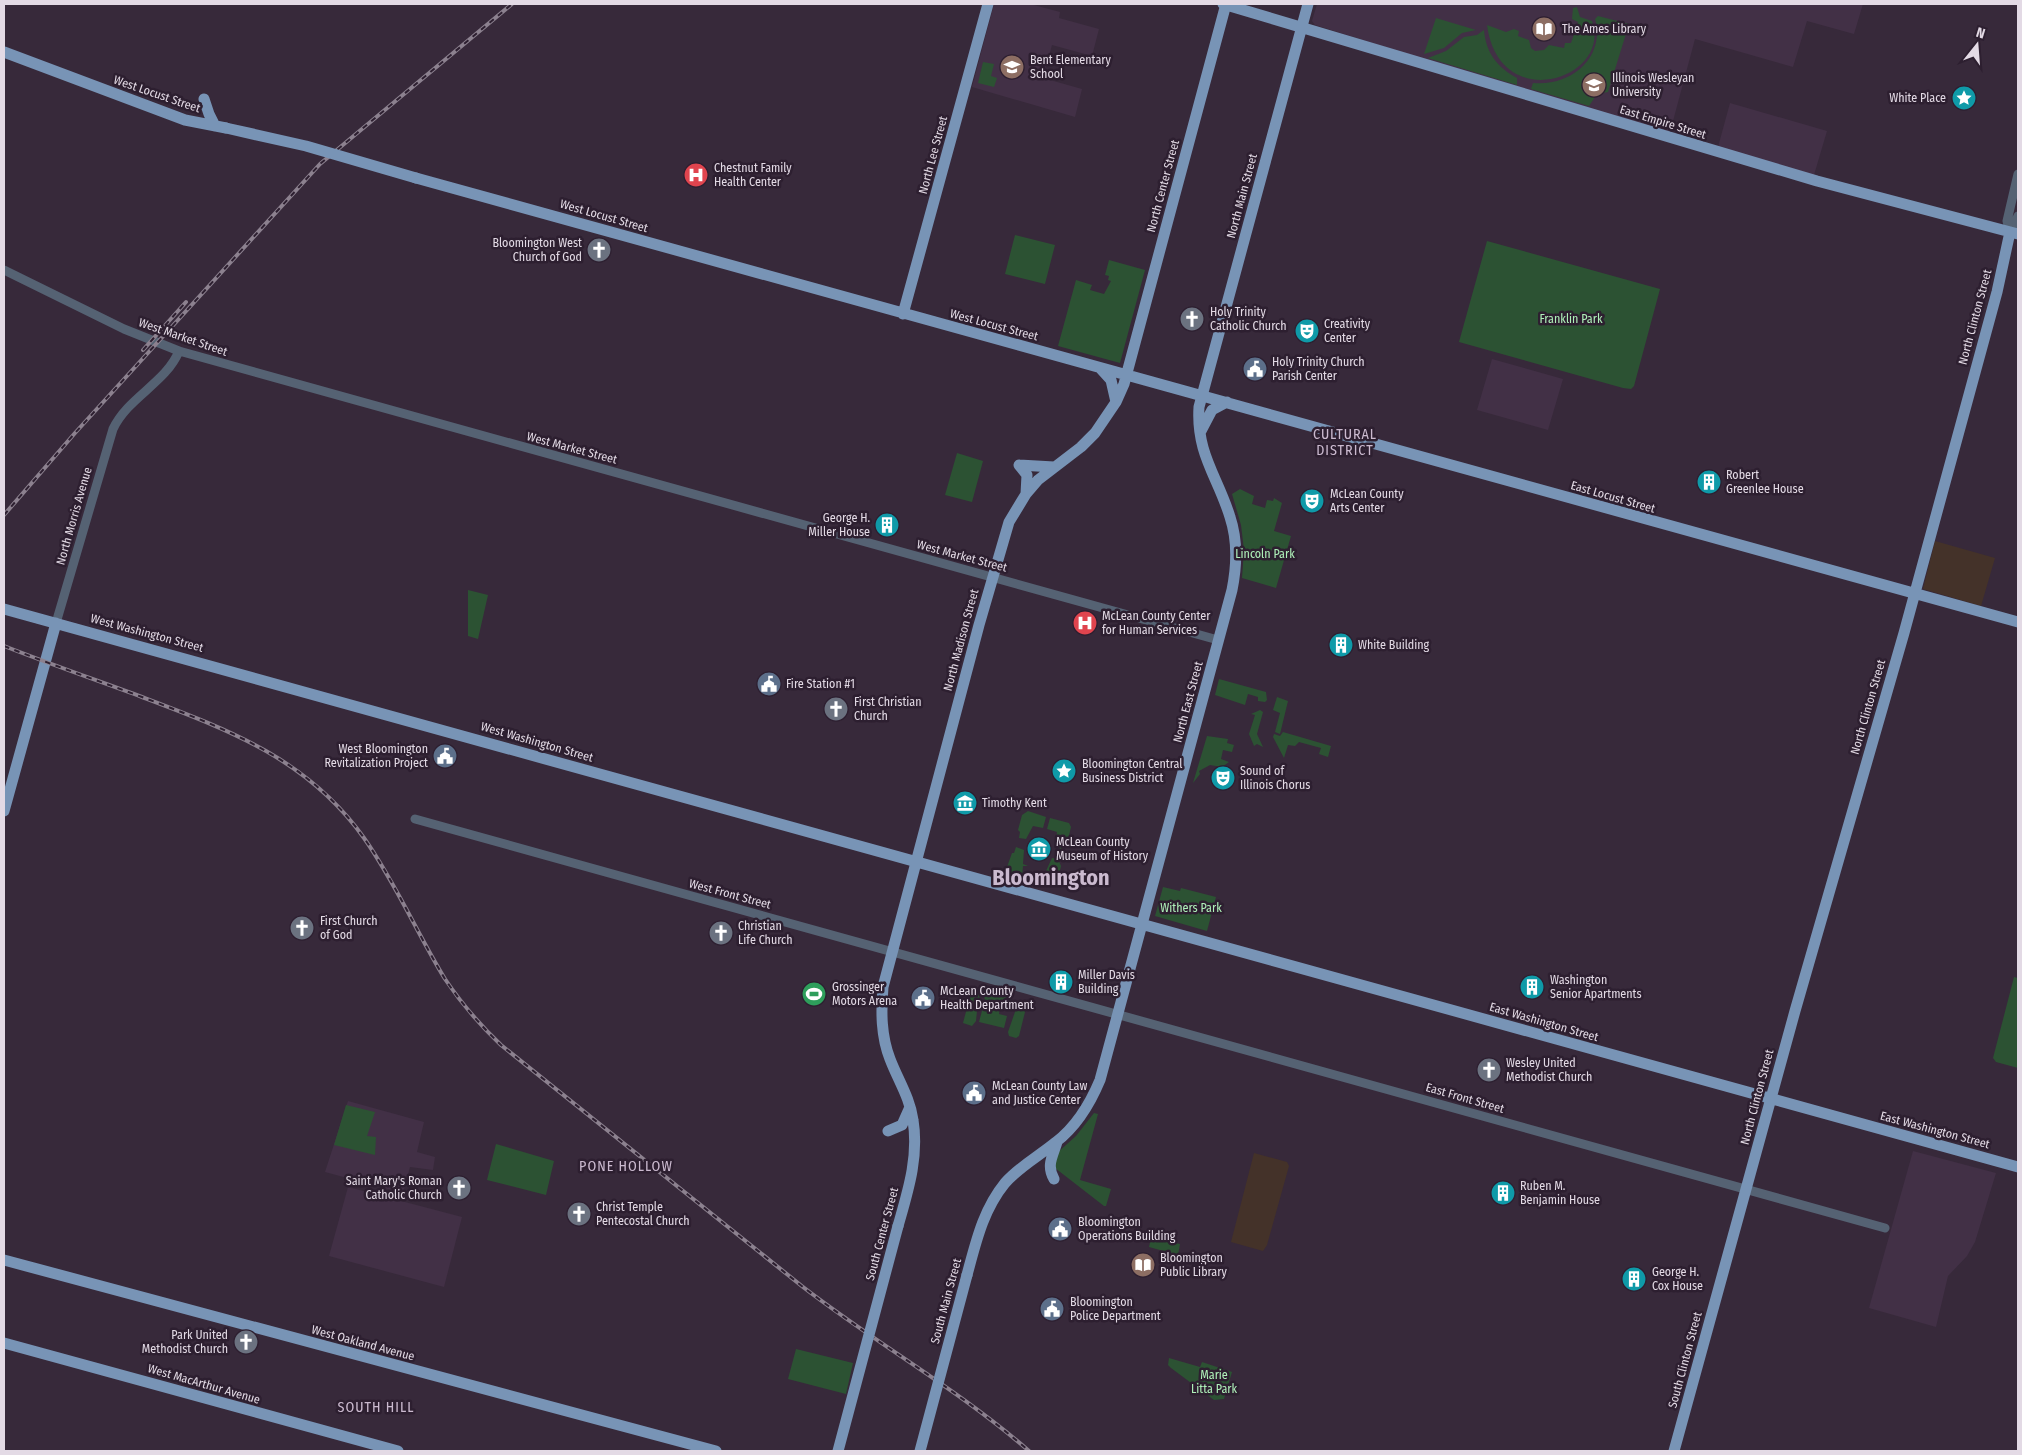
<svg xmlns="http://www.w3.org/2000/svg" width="2022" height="1455" font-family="'Fira Sans Condensed',sans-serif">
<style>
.commercial{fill:#443229}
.built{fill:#423046}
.green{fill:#2c5233}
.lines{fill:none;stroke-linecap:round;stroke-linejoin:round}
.minor{stroke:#556273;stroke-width:9}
.major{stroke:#7894b6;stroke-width:11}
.rail-casing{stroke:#8c818f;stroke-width:4}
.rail{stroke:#2d1f30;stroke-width:2;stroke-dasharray:5.5;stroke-linecap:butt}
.major-bridge{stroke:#7894b6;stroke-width:11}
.labels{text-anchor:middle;stroke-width:5;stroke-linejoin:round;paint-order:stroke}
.poi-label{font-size:12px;fill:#e3dae5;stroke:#2d1f30;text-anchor:start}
.street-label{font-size:12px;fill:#e3dae5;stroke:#2d1f30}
.park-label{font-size:12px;fill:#aff1b9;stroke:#2d1f30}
.neighbourhood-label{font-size:14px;letter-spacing:1px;fill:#cbbacf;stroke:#2d1f30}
.town-label{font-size:22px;font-weight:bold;fill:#cbbacf;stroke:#2d1f30}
</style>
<rect width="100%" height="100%" fill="#37293a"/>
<path class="commercial" d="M1935,541L1995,558L1981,606L1923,589Z
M1254,1153L1287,1162L1289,1166L1267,1245L1263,1251L1231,1242Z"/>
<path class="built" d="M994,4H1030L1060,12L1059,18L1099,29L1092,56L1052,45L1043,78L1082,89L1075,117L972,87Z
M1317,4H1863L1854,34L1807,21L1793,67L1695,39L1669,136L1315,25L1312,21Z
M1730,103L1827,131L1814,175L1718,147Z
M1492,359L1563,379L1548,430L1477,410Z
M348,1101L424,1122L417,1152L435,1157L433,1170L410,1167L403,1193L325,1172Z
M1913,1151L1996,1173L1975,1242L1967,1256L1948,1276L1936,1327L1869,1308Z
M348,1187L462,1217L444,1287L329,1256Z"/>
<path class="green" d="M1577,7L1580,17L1592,21C1613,79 1499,116 1487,25L1506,32L1514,29L1519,31L1518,36L1529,40L1531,48L1535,51L1544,50L1549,45L1564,48L1565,43H1571L1578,22L1572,19L1573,8Z
M1598,16L1629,24L1608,92L1597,94L1589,106L1531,89L1533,83C1570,87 1606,58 1595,19Z
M1436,18L1476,30L1462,33L1444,48L1424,54Z
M1484,30C1486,53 1497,67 1517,78V85L1428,58L1446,51L1464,37L1477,35Z
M983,62L994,64L991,76L997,78L994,87L978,83Z
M1015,235L1055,245L1045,284L1005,274Z
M1487,241L1660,289L1634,386L1631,389L1623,388L1459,342Z
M1109,260L1145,270L1120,363L1058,346L1076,280L1092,285L1090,290L1104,294L1111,281L1108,280L1109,276L1105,275Z
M957,453L983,461L972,502L945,495Z
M1240,489L1254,496L1252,504L1265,508L1267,500L1273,501L1274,498L1282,503L1274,531L1291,536L1276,588L1242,578L1244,550L1241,525L1232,494Z
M468,590L488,595L478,639L468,636Z
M1219,679L1266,692L1267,700L1265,702L1258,701V697L1248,694L1245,705L1215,695Z
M1277,697L1288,701L1280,734L1275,732L1280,713L1273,710Z
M1260,710L1263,712L1257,734L1263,747L1257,744L1254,746L1249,734L1255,715L1251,714Z
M1283,732L1331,746L1328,757L1319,754L1321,748L1299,742L1295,746L1288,745L1284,758L1273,737L1274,734L1280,736Z
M1207,736L1228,739L1227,743L1234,745L1232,752L1223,750L1221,759L1229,762L1222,767L1210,765L1199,771L1200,774L1193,783Z
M1028,811L1046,817L1043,828L1033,826L1026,839L1019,838L1020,832L1018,830L1022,815Z
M1050,818L1069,823L1071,827L1067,844L1061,849L1055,846L1057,832L1047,829Z
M1016,847L1024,850L1023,864L1028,866H1023L1022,877L1010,874L1007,867L1012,853H1014Z
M1052,858L1058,859L1061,866L1057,883L1052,886L1040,882L1042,873L1046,871Z
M1163,887L1180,891L1181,888L1216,897L1207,931L1155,916Z
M2014,977L2018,978V1068L1996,1062L1993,1058Z
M972,989L977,990L981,1002L978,1001L976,1021L972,1026L963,1023Z
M983,990L1011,998L1010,1008L985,1001Z
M1019,1002L1027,1004L1019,1036L1016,1038L1009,1036L1008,1032L1016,1009H1013L1014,1005Z
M986,1004L1000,1008L999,1014L1007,1016L1004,1028L979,1022L983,1007Z
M346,1105L375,1112L367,1136L376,1137L375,1155L334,1145Z
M1094,1113L1098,1114L1080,1180L1111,1189L1106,1206H1104L1055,1168L1057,1153L1076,1136Z
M496,1144L554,1161L546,1195L487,1180Z
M1151,1238L1180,1244L1178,1255L1149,1247Z
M796,1349L853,1363L846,1394L788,1379Z
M1169,1358L1200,1367L1202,1362L1232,1372L1224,1399L1214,1400L1171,1368L1168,1365Z"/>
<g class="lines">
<path class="minor" d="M2010,232L2007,221L2018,174
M2010,232L2018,216
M4,270L124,329L179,351L1218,640
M56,623L113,429C128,397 166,383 179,351
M415,819L1885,1228"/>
<path class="major" d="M1223,4L1817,181L2018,234
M4,52L185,120L226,128
M204,99L209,114L215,126
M416,178L2018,622
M903,314L988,4
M1101,369L1111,380L1116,402
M1201,431L1212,410L1227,402
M1019,465L1054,467
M1019,465L1027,475L1026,494
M4,609L2018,1167
M4,811L56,623
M888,1131L902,1125L910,1107
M1054,1179C1046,1165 1053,1156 1057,1142
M898,1226C908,1191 919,1157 913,1120C910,1098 898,1080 890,1059C881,1036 881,1012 883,987L979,625L1009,522L1026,494L1038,480L1081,447L1095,433L1116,402L1124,384L1226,4
M4,1260L716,1451
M967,1275C976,1242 983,1210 1005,1183C1020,1166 1039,1156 1056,1142C1077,1126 1090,1104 1100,1080L1232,590C1237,565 1238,541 1230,517C1218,477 1196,454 1199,407L1308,4
M4,1343L398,1451
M1674,1451L1795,1011L1904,633L1997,292L2010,232"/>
<defs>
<path id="rail" d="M143,350L186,302
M4,515L75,433L320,164L512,4
M4,646C50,664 96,680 142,697C229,730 308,759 364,838C395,882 417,933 445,979C461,1003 480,1025 501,1045L803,1287C877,1344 959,1390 1029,1451"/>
</defs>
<use href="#rail" class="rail-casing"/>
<use href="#rail" class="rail"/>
<path class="major-bridge" d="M226,128L306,146L416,178
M838,1451L898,1226
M920,1451L967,1275"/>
</g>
<defs>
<symbol id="library-disc" viewBox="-11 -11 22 22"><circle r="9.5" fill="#8d6e63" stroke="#2d1f30"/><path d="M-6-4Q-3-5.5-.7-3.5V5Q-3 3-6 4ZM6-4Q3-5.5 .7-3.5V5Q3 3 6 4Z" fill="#fff"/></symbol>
<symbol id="school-disc" viewBox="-11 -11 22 22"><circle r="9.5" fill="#8d6e63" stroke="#2d1f30"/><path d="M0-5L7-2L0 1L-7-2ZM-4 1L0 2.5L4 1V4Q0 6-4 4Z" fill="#fff"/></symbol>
<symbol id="university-disc" viewBox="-11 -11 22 22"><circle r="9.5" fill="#8d6e63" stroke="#2d1f30"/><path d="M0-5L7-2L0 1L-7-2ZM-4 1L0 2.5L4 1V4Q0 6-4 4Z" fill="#fff"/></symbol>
<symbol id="sight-disc" viewBox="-11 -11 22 22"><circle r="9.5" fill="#0f9aa8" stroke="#2d1f30"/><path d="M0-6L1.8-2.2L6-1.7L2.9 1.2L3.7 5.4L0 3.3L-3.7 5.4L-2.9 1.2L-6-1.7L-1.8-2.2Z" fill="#fff"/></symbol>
<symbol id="hospital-disc" viewBox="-11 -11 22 22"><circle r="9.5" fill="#e0444e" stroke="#2d1f30"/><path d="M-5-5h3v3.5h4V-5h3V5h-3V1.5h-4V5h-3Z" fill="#fff"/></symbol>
<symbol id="church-disc" viewBox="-11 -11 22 22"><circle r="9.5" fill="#6b7280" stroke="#2d1f30"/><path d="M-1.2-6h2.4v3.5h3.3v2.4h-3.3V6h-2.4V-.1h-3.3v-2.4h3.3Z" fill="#fff"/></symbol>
<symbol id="theatre-disc" viewBox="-11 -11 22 22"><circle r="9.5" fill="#0f9aa8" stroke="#2d1f30"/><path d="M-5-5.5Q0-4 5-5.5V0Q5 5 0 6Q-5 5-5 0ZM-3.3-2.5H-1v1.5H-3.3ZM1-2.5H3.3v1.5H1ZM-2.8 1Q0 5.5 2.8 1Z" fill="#fff"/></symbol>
<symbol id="civic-disc" viewBox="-11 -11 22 22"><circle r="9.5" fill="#5c6f8a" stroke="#2d1f30"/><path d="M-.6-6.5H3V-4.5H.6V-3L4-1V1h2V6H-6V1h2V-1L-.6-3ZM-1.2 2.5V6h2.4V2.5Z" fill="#fff"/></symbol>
<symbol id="building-disc" viewBox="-11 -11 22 22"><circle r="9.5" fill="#0f9aa8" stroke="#2d1f30"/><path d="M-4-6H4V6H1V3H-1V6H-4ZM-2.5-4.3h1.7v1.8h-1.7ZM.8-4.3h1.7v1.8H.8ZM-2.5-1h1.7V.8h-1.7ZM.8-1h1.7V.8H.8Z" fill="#fff"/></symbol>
<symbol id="museum-disc" viewBox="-11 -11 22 22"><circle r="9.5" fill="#0f9aa8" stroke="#2d1f30"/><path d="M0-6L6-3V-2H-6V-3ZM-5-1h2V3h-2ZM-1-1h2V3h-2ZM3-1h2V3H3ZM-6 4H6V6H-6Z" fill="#fff"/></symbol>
<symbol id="stadium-disc" viewBox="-11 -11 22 22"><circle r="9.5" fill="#2e9e5b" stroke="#2d1f30"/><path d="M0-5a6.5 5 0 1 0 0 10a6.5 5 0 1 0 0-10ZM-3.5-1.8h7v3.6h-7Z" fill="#fff"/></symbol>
</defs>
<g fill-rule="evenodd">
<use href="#library-disc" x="1530" y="15" width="28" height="28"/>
<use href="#school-disc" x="998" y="53" width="28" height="28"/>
<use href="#university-disc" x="1580" y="71" width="28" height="28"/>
<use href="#sight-disc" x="1950" y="84" width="28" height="28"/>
<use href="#hospital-disc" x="682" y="161" width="28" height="28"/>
<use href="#church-disc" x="585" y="236" width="28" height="28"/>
<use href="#church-disc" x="1178" y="305" width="28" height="28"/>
<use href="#theatre-disc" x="1293" y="317" width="28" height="28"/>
<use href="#civic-disc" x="1241" y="355" width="28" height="28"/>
<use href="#building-disc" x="1695" y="468" width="28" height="28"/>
<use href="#theatre-disc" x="1298" y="487" width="28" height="28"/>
<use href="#building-disc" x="873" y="511" width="28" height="28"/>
<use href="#hospital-disc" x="1071" y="609" width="28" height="28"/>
<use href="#building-disc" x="1327" y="631" width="28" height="28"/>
<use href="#civic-disc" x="755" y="670" width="28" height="28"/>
<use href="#church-disc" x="822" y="695" width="28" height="28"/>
<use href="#civic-disc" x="431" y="742" width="28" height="28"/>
<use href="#sight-disc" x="1050" y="757" width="28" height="28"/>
<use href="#theatre-disc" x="1209" y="764" width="28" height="28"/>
<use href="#museum-disc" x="951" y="789" width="28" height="28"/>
<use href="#museum-disc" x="1025" y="835" width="28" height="28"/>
<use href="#church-disc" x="288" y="914" width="28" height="28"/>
<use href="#church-disc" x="707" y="919" width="28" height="28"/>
<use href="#building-disc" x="1047" y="968" width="28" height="28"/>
<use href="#building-disc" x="1518" y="973" width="28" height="28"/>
<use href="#stadium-disc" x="800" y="980" width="28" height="28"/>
<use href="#civic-disc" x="909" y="984" width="28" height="28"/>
<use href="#church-disc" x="1475" y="1056" width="28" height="28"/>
<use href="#civic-disc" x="960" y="1079" width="28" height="28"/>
<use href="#church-disc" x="445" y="1174" width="28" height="28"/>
<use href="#building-disc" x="1489" y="1179" width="28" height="28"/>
<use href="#church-disc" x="565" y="1200" width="28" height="28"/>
<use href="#civic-disc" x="1046" y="1215" width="28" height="28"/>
<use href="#library-disc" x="1129" y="1251" width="28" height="28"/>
<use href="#building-disc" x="1620" y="1265" width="28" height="28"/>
<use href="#civic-disc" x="1038" y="1295" width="28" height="28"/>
<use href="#church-disc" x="232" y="1328" width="28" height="28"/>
</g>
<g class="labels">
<g class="poi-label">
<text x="1562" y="33">The Ames Library</text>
<text x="1030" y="64">Bent Elementary<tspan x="1030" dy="14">School</tspan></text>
<text x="1612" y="82">Illinois Wesleyan<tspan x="1612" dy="14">University</tspan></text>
<text x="1946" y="102" text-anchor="end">White Place</text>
<text x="714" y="172">Chestnut Family<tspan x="714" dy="14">Health Center</tspan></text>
<text x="582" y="247" text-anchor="end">Bloomington West<tspan x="582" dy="14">Church of God</tspan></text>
<text x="1210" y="316">Holy Trinity<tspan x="1210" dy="14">Catholic Church</tspan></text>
<text x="1324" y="328">Creativity<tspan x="1324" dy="14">Center</tspan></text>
<text x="1272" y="366">Holy Trinity Church<tspan x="1272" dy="14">Parish Center</tspan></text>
<text x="1726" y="479">Robert<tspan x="1726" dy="14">Greenlee House</tspan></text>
<text x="1330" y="498">McLean County<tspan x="1330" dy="14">Arts Center</tspan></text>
<text x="870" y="522" text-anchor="end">George H.<tspan x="870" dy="14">Miller House</tspan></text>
<text x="1102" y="620">McLean County Center<tspan x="1102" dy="14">for Human Services</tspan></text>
<text x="1358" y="649">White Building</text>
<text x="786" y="688">Fire Station #1</text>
<text x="854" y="706">First Christian<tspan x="854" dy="14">Church</tspan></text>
<text x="428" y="753" text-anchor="end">West Bloomington<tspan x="428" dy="14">Revitalization Project</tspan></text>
<text x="1082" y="768">Bloomington Central<tspan x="1082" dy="14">Business District</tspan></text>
<text x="1240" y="775">Sound of<tspan x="1240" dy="14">Illinois Chorus</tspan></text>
<text x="982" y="807">Timothy Kent</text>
<text x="1056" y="846">McLean County<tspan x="1056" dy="14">Museum of History</tspan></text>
<text x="320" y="925">First Church<tspan x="320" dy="14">of God</tspan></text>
<text x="738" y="930">Christian<tspan x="738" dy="14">Life Church</tspan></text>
<text x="1078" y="979">Miller Davis<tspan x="1078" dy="14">Building</tspan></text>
<text x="1550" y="984">Washington<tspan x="1550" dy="14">Senior Apartments</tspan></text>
<text x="832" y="991">Grossinger<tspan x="832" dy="14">Motors Arena</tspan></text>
<text x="940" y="995">McLean County<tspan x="940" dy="14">Health Department</tspan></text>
<text x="1506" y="1067">Wesley United<tspan x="1506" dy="14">Methodist Church</tspan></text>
<text x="992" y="1090">McLean County Law<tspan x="992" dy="14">and Justice Center</tspan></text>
<text x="442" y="1185" text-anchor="end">Saint Mary's Roman<tspan x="442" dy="14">Catholic Church</tspan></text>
<text x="1520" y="1190">Ruben M.<tspan x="1520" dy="14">Benjamin House</tspan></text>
<text x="596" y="1211">Christ Temple<tspan x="596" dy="14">Pentecostal Church</tspan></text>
<text x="1078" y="1226">Bloomington<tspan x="1078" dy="14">Operations Building</tspan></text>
<text x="1160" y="1262">Bloomington<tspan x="1160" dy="14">Public Library</tspan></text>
<text x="1652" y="1276">George H.<tspan x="1652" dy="14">Cox House</tspan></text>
<text x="1070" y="1306">Bloomington<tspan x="1070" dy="14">Police Department</tspan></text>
<text x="228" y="1339" text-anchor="end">Park United<tspan x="228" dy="14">Methodist Church</tspan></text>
</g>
<g class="street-label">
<text transform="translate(157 94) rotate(19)" y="4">West Locust Street</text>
<text transform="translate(1663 122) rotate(17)" y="4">East Empire Street</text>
<text transform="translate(933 155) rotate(-75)" y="4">North Lee Street</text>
<text transform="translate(1163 186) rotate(-75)" y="4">North Center Street</text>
<text transform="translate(1242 196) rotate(-75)" y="4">North Main Street</text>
<text transform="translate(604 216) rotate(16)" y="4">West Locust Street</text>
<text transform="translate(1975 317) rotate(-75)" y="4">North Clinton Street</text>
<text transform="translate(994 325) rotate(15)" y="4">West Locust Street</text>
<text transform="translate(183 337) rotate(19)" y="4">West Market Street</text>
<text transform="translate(572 448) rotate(15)" y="4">West Market Street</text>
<text transform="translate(1613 497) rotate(16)" y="4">East Locust Street</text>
<text transform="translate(74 516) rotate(-74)" y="4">North Morris Avenue</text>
<text transform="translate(962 556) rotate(15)" y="4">West Market Street</text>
<text transform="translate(147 633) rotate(15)" y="4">West Washington Street</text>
<text transform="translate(961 640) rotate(-75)" y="4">North Madison Street</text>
<text transform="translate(1188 702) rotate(-75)" y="4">North East Street</text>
<text transform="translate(1868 707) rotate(-74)" y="4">North Clinton Street</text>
<text transform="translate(537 742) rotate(16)" y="4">West Washington Street</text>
<text transform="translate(730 894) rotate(15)" y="4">West Front Street</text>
<text transform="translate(1544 1022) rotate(16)" y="4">East Washington Street</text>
<text transform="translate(1757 1097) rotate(-75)" y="4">North Clinton Street</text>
<text transform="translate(1465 1098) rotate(16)" y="4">East Front Street</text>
<text transform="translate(1935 1130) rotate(15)" y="4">East Washington Street</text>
<text transform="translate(882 1234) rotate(-75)" y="4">South Center Street</text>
<text transform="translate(946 1301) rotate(-75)" y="4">South Main Street</text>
<text transform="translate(363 1343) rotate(15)" y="4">West Oakland Avenue</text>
<text transform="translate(1685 1360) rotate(-75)" y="4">South Clinton Street</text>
<text transform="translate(204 1384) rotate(16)" y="4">West MacArthur Avenue</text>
</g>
<g class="park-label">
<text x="1571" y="323">Franklin Park</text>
<text x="1265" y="558">Lincoln Park</text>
<text x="1191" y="912">Withers Park</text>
<text x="1214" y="1379">Marie<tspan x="1214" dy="14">Litta Park</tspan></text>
</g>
<g class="neighbourhood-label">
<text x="1345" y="439">CULTURAL<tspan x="1345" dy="16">DISTRICT</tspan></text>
<text x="626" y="1171">PONE HOLLOW</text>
<text x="376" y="1412">SOUTH HILL</text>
</g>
<g class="town-label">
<text x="1051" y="885">Bloomington</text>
</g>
</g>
<rect width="2022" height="1455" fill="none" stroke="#e3dae5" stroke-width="10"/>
<g transform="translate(1977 45) rotate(17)" stroke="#2d1f30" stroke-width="4" paint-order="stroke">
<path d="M0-4L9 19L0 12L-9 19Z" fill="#e3dae5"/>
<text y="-8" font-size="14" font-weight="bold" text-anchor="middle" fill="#e3dae5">N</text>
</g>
</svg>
